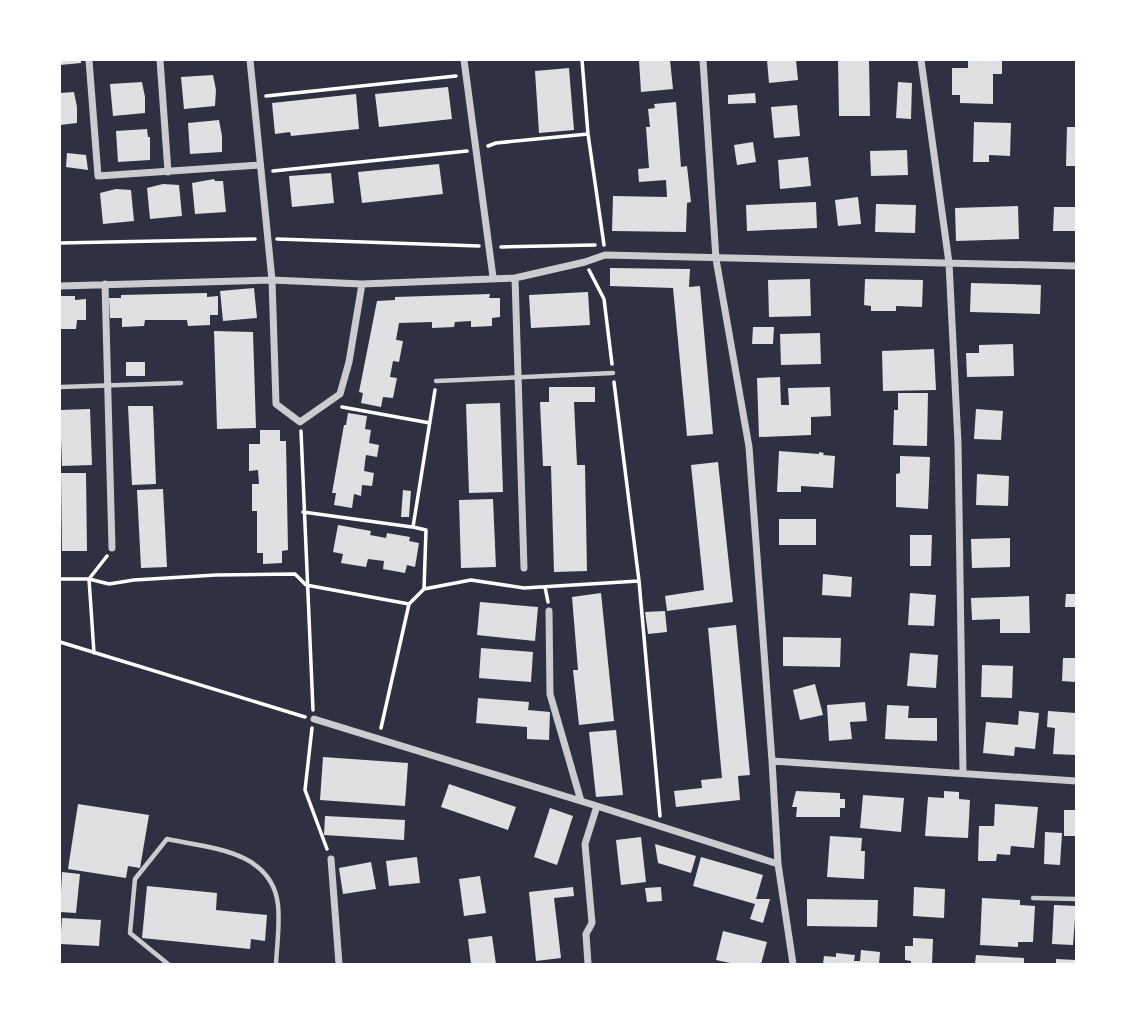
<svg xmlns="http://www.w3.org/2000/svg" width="1136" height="1024" font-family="Literata,serif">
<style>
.building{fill:#e0e0e3}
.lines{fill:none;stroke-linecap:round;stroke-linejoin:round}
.path{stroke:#fff;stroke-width:3.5}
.service{stroke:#caccd0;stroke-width:4.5}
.minor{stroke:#caccd0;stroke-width:7}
</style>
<rect width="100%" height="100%" fill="#2d3142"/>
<path class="building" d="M60,60H81V63L60,65Z
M639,60H670L673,89L641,92Z
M767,60H796L798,80L769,83Z
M838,60H869L870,116H839Z
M968,60H1002V74H993V104L960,103V95H952V68H968Z
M569,68L574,130L539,133L535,71Z
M213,75L216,90L215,106L184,109L181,77Z
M142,82L145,97V113L113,116L110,84Z
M898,82L912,83L911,119L896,118Z
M448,87L452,119L379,127L375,94Z
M74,92L77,107V123L60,125V93Z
M755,93L756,103L728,104V95Z
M356,94L359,129L291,136L290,132L275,134L272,103Z
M676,102L681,167L687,166L691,202L687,203L686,232L612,231L613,196L667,197L666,180L639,182L638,169L649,168L646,127H650L648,109L655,108L654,104Z
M797,105L800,136L774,138L771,107Z
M219,120L222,136V152L190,154L188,123Z
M974,122L1011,123L1010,156L989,155V162H973Z
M1067,127H1076V166H1066Z
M147,129L148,137H150V160L118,162L116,131Z
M753,142L756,162L737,165L734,145Z
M907,150L908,175L871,176L870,151Z
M67,153L86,155L88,170L66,167Z
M808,157L811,186L780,189L778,160Z
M439,164L443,194L362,203L358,172Z
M331,173L334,203L292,207L289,176Z
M214,179L215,181H223L226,212L195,214L192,183Z
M163,184L179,185L182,216L150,219L147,188Z
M116,189L131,190L134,221L103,224L100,193Z
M858,197L861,224L838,226L835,200Z
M816,202L817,228L747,231L746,205Z
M876,204L916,205L915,233L875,232Z
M1018,206L1019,239L956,241L955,208Z
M1054,207H1076V231H1053Z
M610,268L690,269L689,287L700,286L713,434L687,436L673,288L610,286Z
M810,279L811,316L769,317L768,280Z
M865,279L923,280L922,307L896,306V311H871V306L864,305Z
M971,283L1041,285L1040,314L970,312Z
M254,288L257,318L223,321L220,291Z
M588,292L590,325L531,328L529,295Z
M207,293V297L218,296V315H210V325L188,326L187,320H145L144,326L122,327V318H110L109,298H121V295Z
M490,294L489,298H500V317L492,318V326L471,327V321L455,322L454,327L432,328V322L399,323L396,340L403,341L399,362L393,361L390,377L397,378L393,398L383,397L381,407L361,403L363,393L359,392L377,301L395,300V297Z
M60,296H75V300L86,299V320H77L76,329H60Z
M753,327H774L773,344H752Z
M214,331L253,332L256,428L217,429Z
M820,333L821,364L781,365L780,334Z
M1013,344L1014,376L967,377L966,353H979V345Z
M934,349L936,390L883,391L882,351Z
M126,362H145V376H126Z
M780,377L781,405H789L788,388L830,387L831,416L811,417V435L759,437L757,378Z
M549,387H595V402H574L577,465H585L587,571L554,572L551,466H543L541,424L540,402H549Z
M898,393H928L927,446L893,445L894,410H898Z
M500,403L503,492L469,493L466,404Z
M128,406H153L156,484L132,485Z
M90,409L92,465L62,466L60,410Z
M976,409L1003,411L1001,440L974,439Z
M348,413L367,416L365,429L371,430L369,443L379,445L377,457L366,455L365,462L364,471L374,473L372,486L362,485L361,496L354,494L352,508L334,505L336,493H332L344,425H346Z
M260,430H280V441H286L288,550L282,551V563L263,564V553H257V511H252V484H259L258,470L249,471V444H260Z
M779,451L819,454V452L824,453L823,455L835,456L833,488L801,486V492H777Z
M900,456L930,457L928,509L896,507V474L900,473Z
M718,462L733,602L667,611L665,596L704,590L691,465Z
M61,473H86L87,551H62Z
M977,474L1009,476L1008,506L976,505Z
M163,489L167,567L141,568L137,490Z
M403,490L411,491L409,517H401Z
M493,499L496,567L461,568L459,500Z
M779,519H816V545H779Z
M338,525L371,531L370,535L386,538L387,533L410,537L409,541L419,543L415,567L407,565L405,573L383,569L384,561L368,559L366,567L341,563L343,554L333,552Z
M910,535H932L931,566H910Z
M1010,538V567L972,568L971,539Z
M823,574L852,577L851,597L822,595Z
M601,593L614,721L579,725L573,670H578L572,597Z
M910,593L936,595L934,626L908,625Z
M1066,594H1076V607H1065Z
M1029,596L1030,633H1000V619L972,620L971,598Z
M480,602L538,607L535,641L477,635Z
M665,611L667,632L648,634L645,612Z
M736,625L750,775L738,776L740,800L676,807L674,791L702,788L701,780L722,778L708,628Z
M783,637L841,638L840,667L783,666Z
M481,648L533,652L531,682L479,678Z
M910,653L938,655L936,688L907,686Z
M1063,658H1076V682L1062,681Z
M982,665L1013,666L1012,698L981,697Z
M815,684L823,715L800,720L793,690Z
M478,698L529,702L528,710L550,712L549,740L527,739V727L476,723Z
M865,702L867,721L850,722L852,739L829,741L827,705Z
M887,705L909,706L908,718H937V741L885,739Z
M1019,711L1039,713L1035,749L1015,747L1014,756L983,753L986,722L1018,725Z
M1048,711L1076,713V755L1053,754L1055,728L1047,727Z
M616,730L623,795L596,797L589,732Z
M323,757L408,763L405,806L320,800Z
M449,784L516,807L508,830L441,807Z
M796,791L840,793V799H845V808H840V817H796L797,807H792Z
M944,791L959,792V799L970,800L968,838L925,836L928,797L944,798Z
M863,795L904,798L901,832L860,828Z
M78,804L149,815L140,868L128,866L126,878L68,869Z
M995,804L1038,807L1034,848L1011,846L1010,855L997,854L996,861H978L979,826H994Z
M550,808L573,816L557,865L534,857Z
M1064,810H1076V836H1064Z
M325,816L405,820L404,840L324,835Z
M1045,832L1062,833L1060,865L1044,864Z
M830,836L862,838L861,851H865L864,879L827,877Z
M641,837L646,882L621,885L616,840Z
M655,844L696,856L691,873L658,863Z
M417,857L420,883L389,886L386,861Z
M701,857L763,875L756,899H770L763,923L750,919L755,904L693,886Z
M371,862L376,889L343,894L339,868Z
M62,872L80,874L76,913L60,912Z
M480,876L486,913L464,916L459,879Z
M147,886L217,893L216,910L267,915L265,941L251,939L250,949L142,938Z
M573,887L574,896L554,898L561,958L536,961L529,892Z
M661,887L662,901L647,902L645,888Z
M914,887L945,889L944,918L913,916Z
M982,898L1020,900V905L1035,906L1033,942H1018V947L980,945Z
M807,899L878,900L877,927L807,926Z
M1054,905L1076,906L1073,945L1052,944Z
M62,918L101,920L99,946L60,944Z
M723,931L767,942L761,964H735L716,960Z
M492,936L496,964H471L468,939Z
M913,938L933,939L932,964H911V961L905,960V946H913Z
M861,950L880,952L879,964H823L824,956L836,957V953L855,955L854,961H860Z
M976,955L1024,958V964H975Z
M1056,959L1076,960V964H1056Z"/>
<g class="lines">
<path class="path" d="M582,60L588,134L604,245
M266,96L456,76
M488,146L496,143L588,134
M273,171L467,151
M277,239L479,246
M60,243L255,239
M501,247L595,245
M589,270L604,299L612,364
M614,382L639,581L660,816
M342,407L430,423
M301,431L313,710
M303,512L412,527
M60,579H89L107,556
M545,587L548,602
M424,589L426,530L413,527L435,390
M60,642L305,717
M94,653L89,579L109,584L134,580L216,575L295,574L306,585L409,604L424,589L471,580L524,588L639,581
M312,728L305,790L327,849
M381,728L409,604"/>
<path class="service" d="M436,381L613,373
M60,387L181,383
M1033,898L1076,899
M168,964L130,933L135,879L167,839C209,848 272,850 278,905C280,924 277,945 276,964"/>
<path class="minor" d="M89,60L98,176L260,165
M160,60L168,172
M250,60L272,280L276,404L300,422L340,394L349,362L362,284
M464,60L493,277
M703,60L716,259L749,447L772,761L778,864L793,964
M921,60L949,263L958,443L963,773
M515,278L524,568
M105,284L112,548
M60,286L272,280L362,284L515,278L585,262L605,255L1076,266
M549,611L550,694L581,801
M314,719L597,806L778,864
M772,761L1076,781
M331,859L339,964
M588,964L586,934L592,923L585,844L597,806"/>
</g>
<rect width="1136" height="1024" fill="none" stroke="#ffffff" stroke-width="122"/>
</svg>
